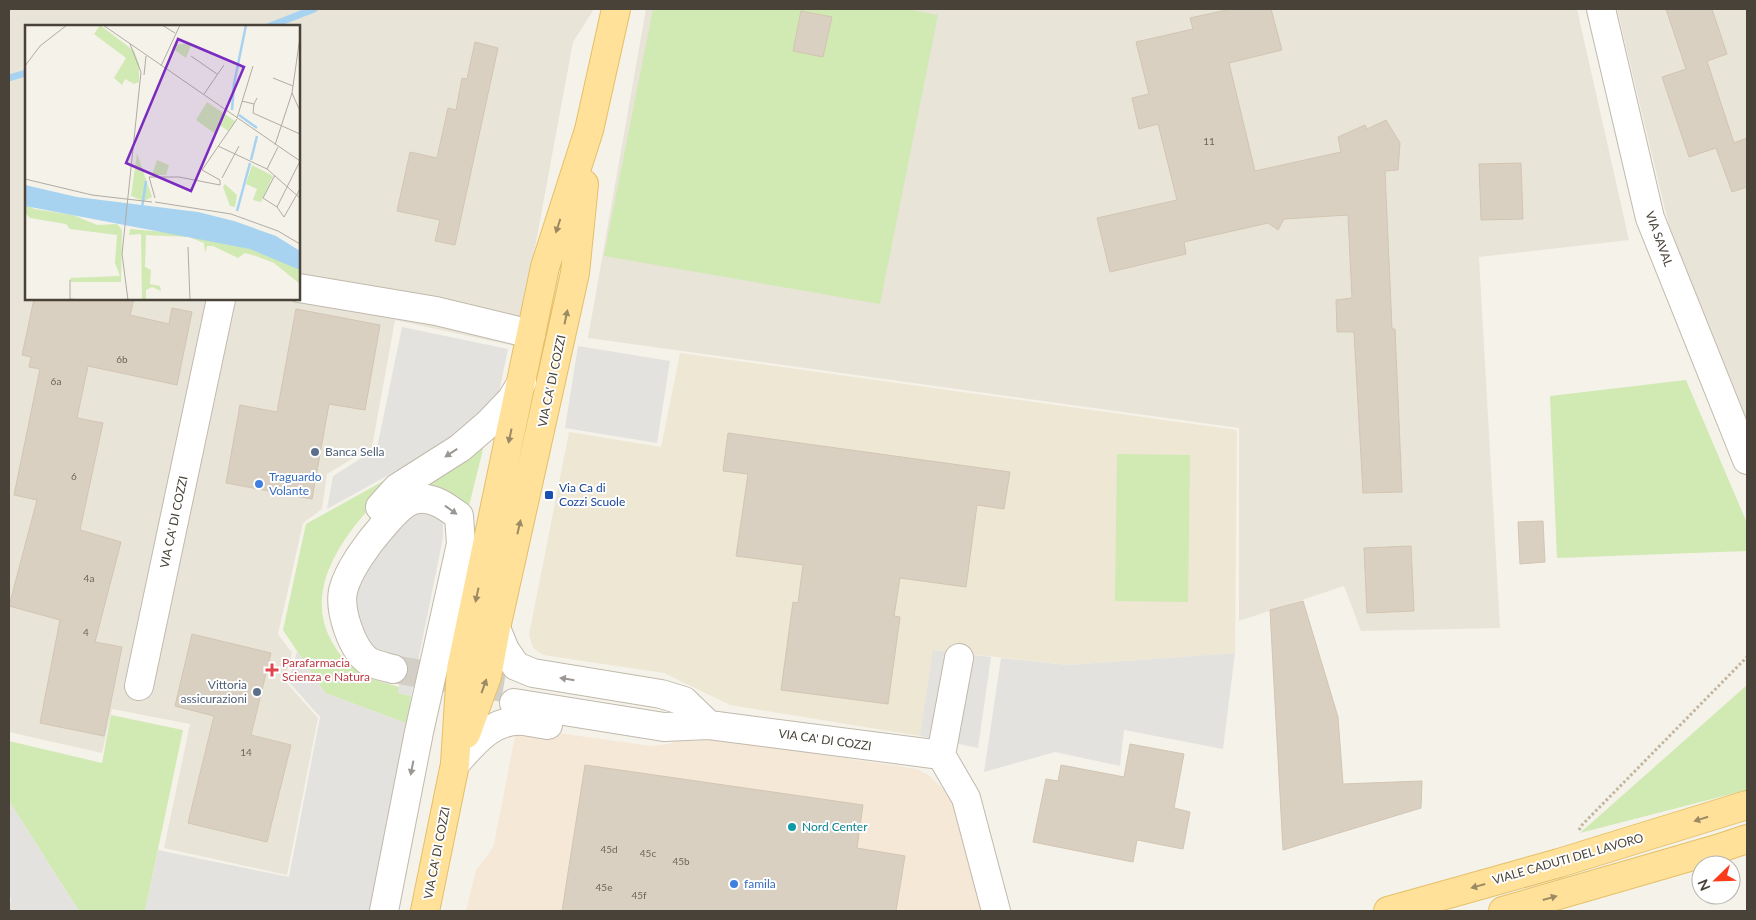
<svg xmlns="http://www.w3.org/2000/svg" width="1756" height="920" font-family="Lato,sans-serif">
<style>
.residential{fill:#e9e4d8;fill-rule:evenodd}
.commercial{fill:#f6e8d6}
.education{fill:#eee7d4}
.green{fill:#d1e9b3}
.parking{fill:#e4e2de}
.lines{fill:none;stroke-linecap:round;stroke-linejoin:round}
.stream{stroke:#a7d3f1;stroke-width:7}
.building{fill:#dad0c2;stroke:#d2c5b2}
.minor-tunnel{stroke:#d3cfc6;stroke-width:28;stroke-dasharray:28 14;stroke-linecap:butt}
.minor-casing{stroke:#c1b9ac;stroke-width:30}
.major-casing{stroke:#e5bf68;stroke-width:30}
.path{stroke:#c3b59d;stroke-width:3;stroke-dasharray:2.5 2.5;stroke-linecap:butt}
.minor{stroke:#fff;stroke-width:28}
.major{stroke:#ffe199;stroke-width:28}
.oneway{fill:#9b8a64}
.oneway2{fill:#9b9792}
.service-dot{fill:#5c6f8a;stroke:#fff;stroke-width:2}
.shop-dot{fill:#3f7fe0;stroke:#fff;stroke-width:2}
.transit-dot{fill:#1a4fb4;stroke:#fff;stroke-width:2}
.health-dot{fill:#e0444e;stroke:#fff;stroke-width:2}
.culture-dot{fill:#0f9aa8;stroke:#fff;stroke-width:2}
.labels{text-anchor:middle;stroke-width:4;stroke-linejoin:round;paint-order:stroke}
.number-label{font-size:10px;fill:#6d665a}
.street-label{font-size:12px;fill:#494238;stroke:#fff}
.service-label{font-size:12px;fill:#4e5e75;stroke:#fff;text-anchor:start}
.shop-label{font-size:12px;fill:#366cbe;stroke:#fff;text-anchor:start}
.transit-label{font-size:12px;fill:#164399;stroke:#fff;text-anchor:start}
.health-label{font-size:12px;fill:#be3a42;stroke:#fff;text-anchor:start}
.culture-label{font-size:12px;fill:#0d838f;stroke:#fff;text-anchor:start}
.inset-river{fill:none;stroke:#a7d3f1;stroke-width:2.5}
.inset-road{fill:none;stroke:#b0aca3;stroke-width:1}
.view{fill:#7b2cbf;fill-opacity:0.15;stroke:#7b2cbf;stroke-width:2.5}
.inset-edge{fill:none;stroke:#494238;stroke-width:2.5}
</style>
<rect width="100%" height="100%" fill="#f5f2ea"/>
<path class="residential" d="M9,9H594L573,42L529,280L515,346L395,320L372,447L327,474L322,509L303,523L278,634L292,653L285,681L318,718L287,875L164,848L190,724L112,709L102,753L9,732V83L13,81L9,82ZM26,26H299V299H26Z
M646,9H1577L1629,240L1479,257L1500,628L1361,631L1344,586L1239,621V428L588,338Z
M1617,9H1747V422L1675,251Z"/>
<path class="commercial" d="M521,728L652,746L669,744L680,740L696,741L719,739L917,769L928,775L965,809L990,911H466L476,870L490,852L494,844L516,731Z"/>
<path class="education" d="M680,353L1237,430L1235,653L1068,665L934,650L920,736L730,705L664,673L543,655L533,648L529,635L569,432L661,447Z"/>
<path class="green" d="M653,9H906L938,15L880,304L604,256Z
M1686,380L1747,523V551L1557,558L1550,396Z
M484,445L467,514L405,496Z
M1117,454L1190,455L1188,602L1115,601Z
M414,464C371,504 297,573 330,638C346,670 366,678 399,687L398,693L411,696L408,724L325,693L283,630L306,524Z
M1747,685V790L1580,833Z
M111,715L183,730L145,911H79L9,801V741L102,763Z"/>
<path class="parking" d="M402,327L508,349L498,397L472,425L414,461L327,509L333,476L377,448Z
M578,346L670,361L657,443L565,428Z
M407,512H436L443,521V538L411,696L398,693L403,664L364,644L351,617L354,585Z
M933,650L991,657L978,748L920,736Z
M297,651L325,693L408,724L371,911H145L158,850L289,877L320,717L288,681Z
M1235,653L1223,749L1124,730L1120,766L1055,752L984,772L1001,658L1068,665Z
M9,801L79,911H9L11,898L9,897Z"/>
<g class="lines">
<path class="stream" d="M270,26L314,9
M9,78L26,73"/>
</g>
<path class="building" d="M1231,9H1271L1282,50L1229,63L1255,171L1341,152L1338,137L1365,125L1367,129L1386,120L1400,143L1398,170L1385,171L1392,329H1395L1402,492L1363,493L1354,332H1337L1336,300L1352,298L1348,215L1284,219L1278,230L1268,223L1184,242L1186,254L1110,272L1097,218L1177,200L1158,124L1139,129L1132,98L1149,94L1136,42L1193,29L1190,18Z
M1666,9H1712L1727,54L1707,61L1734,143L1747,138V187L1732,192L1716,148L1689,157L1662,77L1686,69Z
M801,11L832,17L823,57L793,51Z
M475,42L498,48L455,245L435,241L440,220L397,211L410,152L437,158L448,108L456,110L462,78L467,79Z
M1521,163L1523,219L1481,220L1479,164Z
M34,299H134L130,315L169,324L172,308L192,312L177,385L88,366L77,418L103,423L80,530L121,542L95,642L122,647L104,736L40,723L60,620L9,606L37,500L14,495L40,369L29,367L31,357L22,355Z
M296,309L380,325L365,410L329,404L312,499L226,483L240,405L277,412Z
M728,433L1010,472L1004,509L977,505L966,587L900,578L894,616L900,617L888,704L781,690L793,602L798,603L803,565L736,556L748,474L723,471Z
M1543,521L1545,562L1520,564L1518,522Z
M1411,546L1414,611L1367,613L1364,548Z
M1303,601L1338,717L1343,784L1422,781L1421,808L1283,850L1270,610Z
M192,634L271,653L251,735L291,745L267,842L188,823L214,716L175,706Z
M1130,744L1184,754L1174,808L1190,812L1183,849L1137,840L1133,862L1033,842L1046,779L1058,781L1061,765L1124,777Z
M585,765L863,805L857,848L905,856L896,911H562Z"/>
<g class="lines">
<path class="minor-tunnel" d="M393,669L516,690"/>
<defs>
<path id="minor" d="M1601,9L1650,218L1747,460
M299,288L436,311L531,334
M380,507L397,488L460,448L488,424L511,400L522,382
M496,628L505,650L516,666L533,673L661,694L684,701L709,725
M959,658L941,755L966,798L996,911
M139,686L221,299
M514,703L664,727L709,725L941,755
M455,764C474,743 493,718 524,721C532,722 540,724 548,725
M384,911L419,732L461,544L459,516C447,507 434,497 418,499C404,500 391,517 383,526C368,543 348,570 343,591C339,611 352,649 368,661C375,665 386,667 393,669"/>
<path id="major" d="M466,734L487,676L496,628L575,273L584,184
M425,911L455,764L461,669L545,267L589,130L616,9
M1388,911L1559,863L1747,805
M1503,911L1717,849L1747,839"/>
</defs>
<use href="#minor" class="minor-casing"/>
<use href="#major" class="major-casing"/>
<path class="path" d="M1579,830L1582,825L1747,657"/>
<use href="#minor" class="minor"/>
<use href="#major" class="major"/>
</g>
<defs><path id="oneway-solid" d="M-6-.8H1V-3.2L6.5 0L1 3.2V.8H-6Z" transform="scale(1.25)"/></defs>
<g class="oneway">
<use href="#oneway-solid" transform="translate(558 226) rotate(108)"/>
<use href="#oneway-solid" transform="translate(566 317) rotate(-78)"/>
<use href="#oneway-solid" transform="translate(510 436) rotate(102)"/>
<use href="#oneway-solid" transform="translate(519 527) rotate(-77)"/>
<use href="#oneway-solid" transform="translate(477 595) rotate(102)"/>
<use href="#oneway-solid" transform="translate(484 686) rotate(-70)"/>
<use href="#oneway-solid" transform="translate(1701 819) rotate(163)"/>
<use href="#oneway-solid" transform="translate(1478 886) rotate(164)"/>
<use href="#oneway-solid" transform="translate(1550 898) rotate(-16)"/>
</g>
<g class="oneway2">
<use href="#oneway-solid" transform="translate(451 453) rotate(147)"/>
<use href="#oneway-solid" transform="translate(451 510) rotate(36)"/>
<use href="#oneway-solid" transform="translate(567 679) rotate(-171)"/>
<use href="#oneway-solid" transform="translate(412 768) rotate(101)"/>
</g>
<g class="service-dot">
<circle cx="315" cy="452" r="5"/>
<circle cx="257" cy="692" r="5"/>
</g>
<g class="shop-dot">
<circle cx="259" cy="484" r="5"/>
<circle cx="734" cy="884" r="5"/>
</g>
<rect class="transit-dot" x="544" y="490" width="10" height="10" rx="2.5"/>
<path class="health-dot" d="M269.5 662.5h5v5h5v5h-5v5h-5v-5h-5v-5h5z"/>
<circle class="culture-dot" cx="792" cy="827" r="5"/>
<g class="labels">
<g class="number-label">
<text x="1209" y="145">11</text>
<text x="122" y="363">6b</text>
<text x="56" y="385">6a</text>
<text x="74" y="480">6</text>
<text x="89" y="582">4a</text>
<text x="86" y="636">4</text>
<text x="246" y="756">14</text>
<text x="609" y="853">45d</text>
<text x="648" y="857">45c</text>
<text x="681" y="865">45b</text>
<text x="604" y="891">45e</text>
<text x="639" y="899">45f</text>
</g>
<g class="street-label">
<text transform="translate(1659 239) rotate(70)" y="4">VIA SAVAL</text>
<text transform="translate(552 381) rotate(-78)" y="4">VIA CA' DI COZZI</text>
<text transform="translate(174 522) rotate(-78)" y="4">VIA CA' DI COZZI</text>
<text transform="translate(825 740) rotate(8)" y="4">VIA CA' DI COZZI</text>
<text transform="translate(437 853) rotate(-79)" y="4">VIA CA' DI COZZI</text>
<text transform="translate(1568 859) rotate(-16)" y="4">VIALE CADUTI DEL LAVORO</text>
</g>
<g class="service-label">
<text x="325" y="456">Banca Sella</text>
<text x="247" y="689" text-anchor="end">Vittoria<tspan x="247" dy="14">assicurazioni</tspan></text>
</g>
<g class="shop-label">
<text x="269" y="481">Traguardo<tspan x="269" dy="14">Volante</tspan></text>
<text x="744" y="888">famila</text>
</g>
<g class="transit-label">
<text x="559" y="492">Via Ca di<tspan x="559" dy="14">Cozzi Scuole</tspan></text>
</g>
<g class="health-label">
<text x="282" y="667">Parafarmacia<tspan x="282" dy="14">Scienza e Natura</tspan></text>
</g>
<g class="culture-label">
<text x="802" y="831">Nord Center</text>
</g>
</g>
<g transform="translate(25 25)">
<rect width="275" height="275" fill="#f5f2ea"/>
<path d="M75,0L109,26L114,39V57L109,59L100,54L97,60L89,53L101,33L69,9ZM167,18L161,33L147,23L149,20ZM182,77L210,96L203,106L195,100L189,108L171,95ZM112,128L127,172L119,176L106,171ZM132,135L144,140L141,150H127ZM227,140L248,151L236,177L228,175L232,164L221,159ZM200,159L212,170L210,182L205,181L198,162ZM0,178L9,184L48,190L72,200L92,199L97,205L96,257H46L45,253L95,251L90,238L92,210L45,204L41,199L5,193L0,188ZM105,204L162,209L234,226L275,244V259L249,238L231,231L220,228L213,233L188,221H182L180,228L179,218L164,212L121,210L120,242L126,245L125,259L135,261L136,266L127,262L121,265V275H117L116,209L104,210Z" fill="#d1e9b3"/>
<path d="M0,160L52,172L173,187L209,196L251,211L275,226V245L225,224L0,181Z" fill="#a7d3f1"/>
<path class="inset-river" d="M207,85L209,59L221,0M214,90L232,103M226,135L232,111M117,183L121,156M212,186L225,138"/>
<path class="inset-road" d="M78,0L275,136M137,0L150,8M166,31L192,49M0,41L15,21L42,0M136,41L155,0M119,50L121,31M248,53L268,61M267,68L275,86M179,69L199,40M217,76L229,79L232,73M229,79L228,88L275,109M212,93L228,41M250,120L267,68L275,12M193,121L242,144L275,173M242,144L253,122M250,150L238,173L252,182L259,192L275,164M197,153L214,121M0,154L67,170L127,177M130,173L124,152H154L195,160V155L177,145L212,94M130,177L206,189L253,206L275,219M252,182L275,136M163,222L165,275M45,255V274L56,275M103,275L97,229L116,47L105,19"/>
<path class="view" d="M153,14L219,42L166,166L101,138Z"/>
<rect width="275" height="275" class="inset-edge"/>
</g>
<rect width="1756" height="920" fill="none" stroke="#494238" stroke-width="20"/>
<g transform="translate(1716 880) rotate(247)"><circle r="24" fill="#ffffff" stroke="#b6b3af"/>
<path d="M0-4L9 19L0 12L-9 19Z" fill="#fb3c1b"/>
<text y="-8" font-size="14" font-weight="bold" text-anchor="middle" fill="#494238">N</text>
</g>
</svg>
